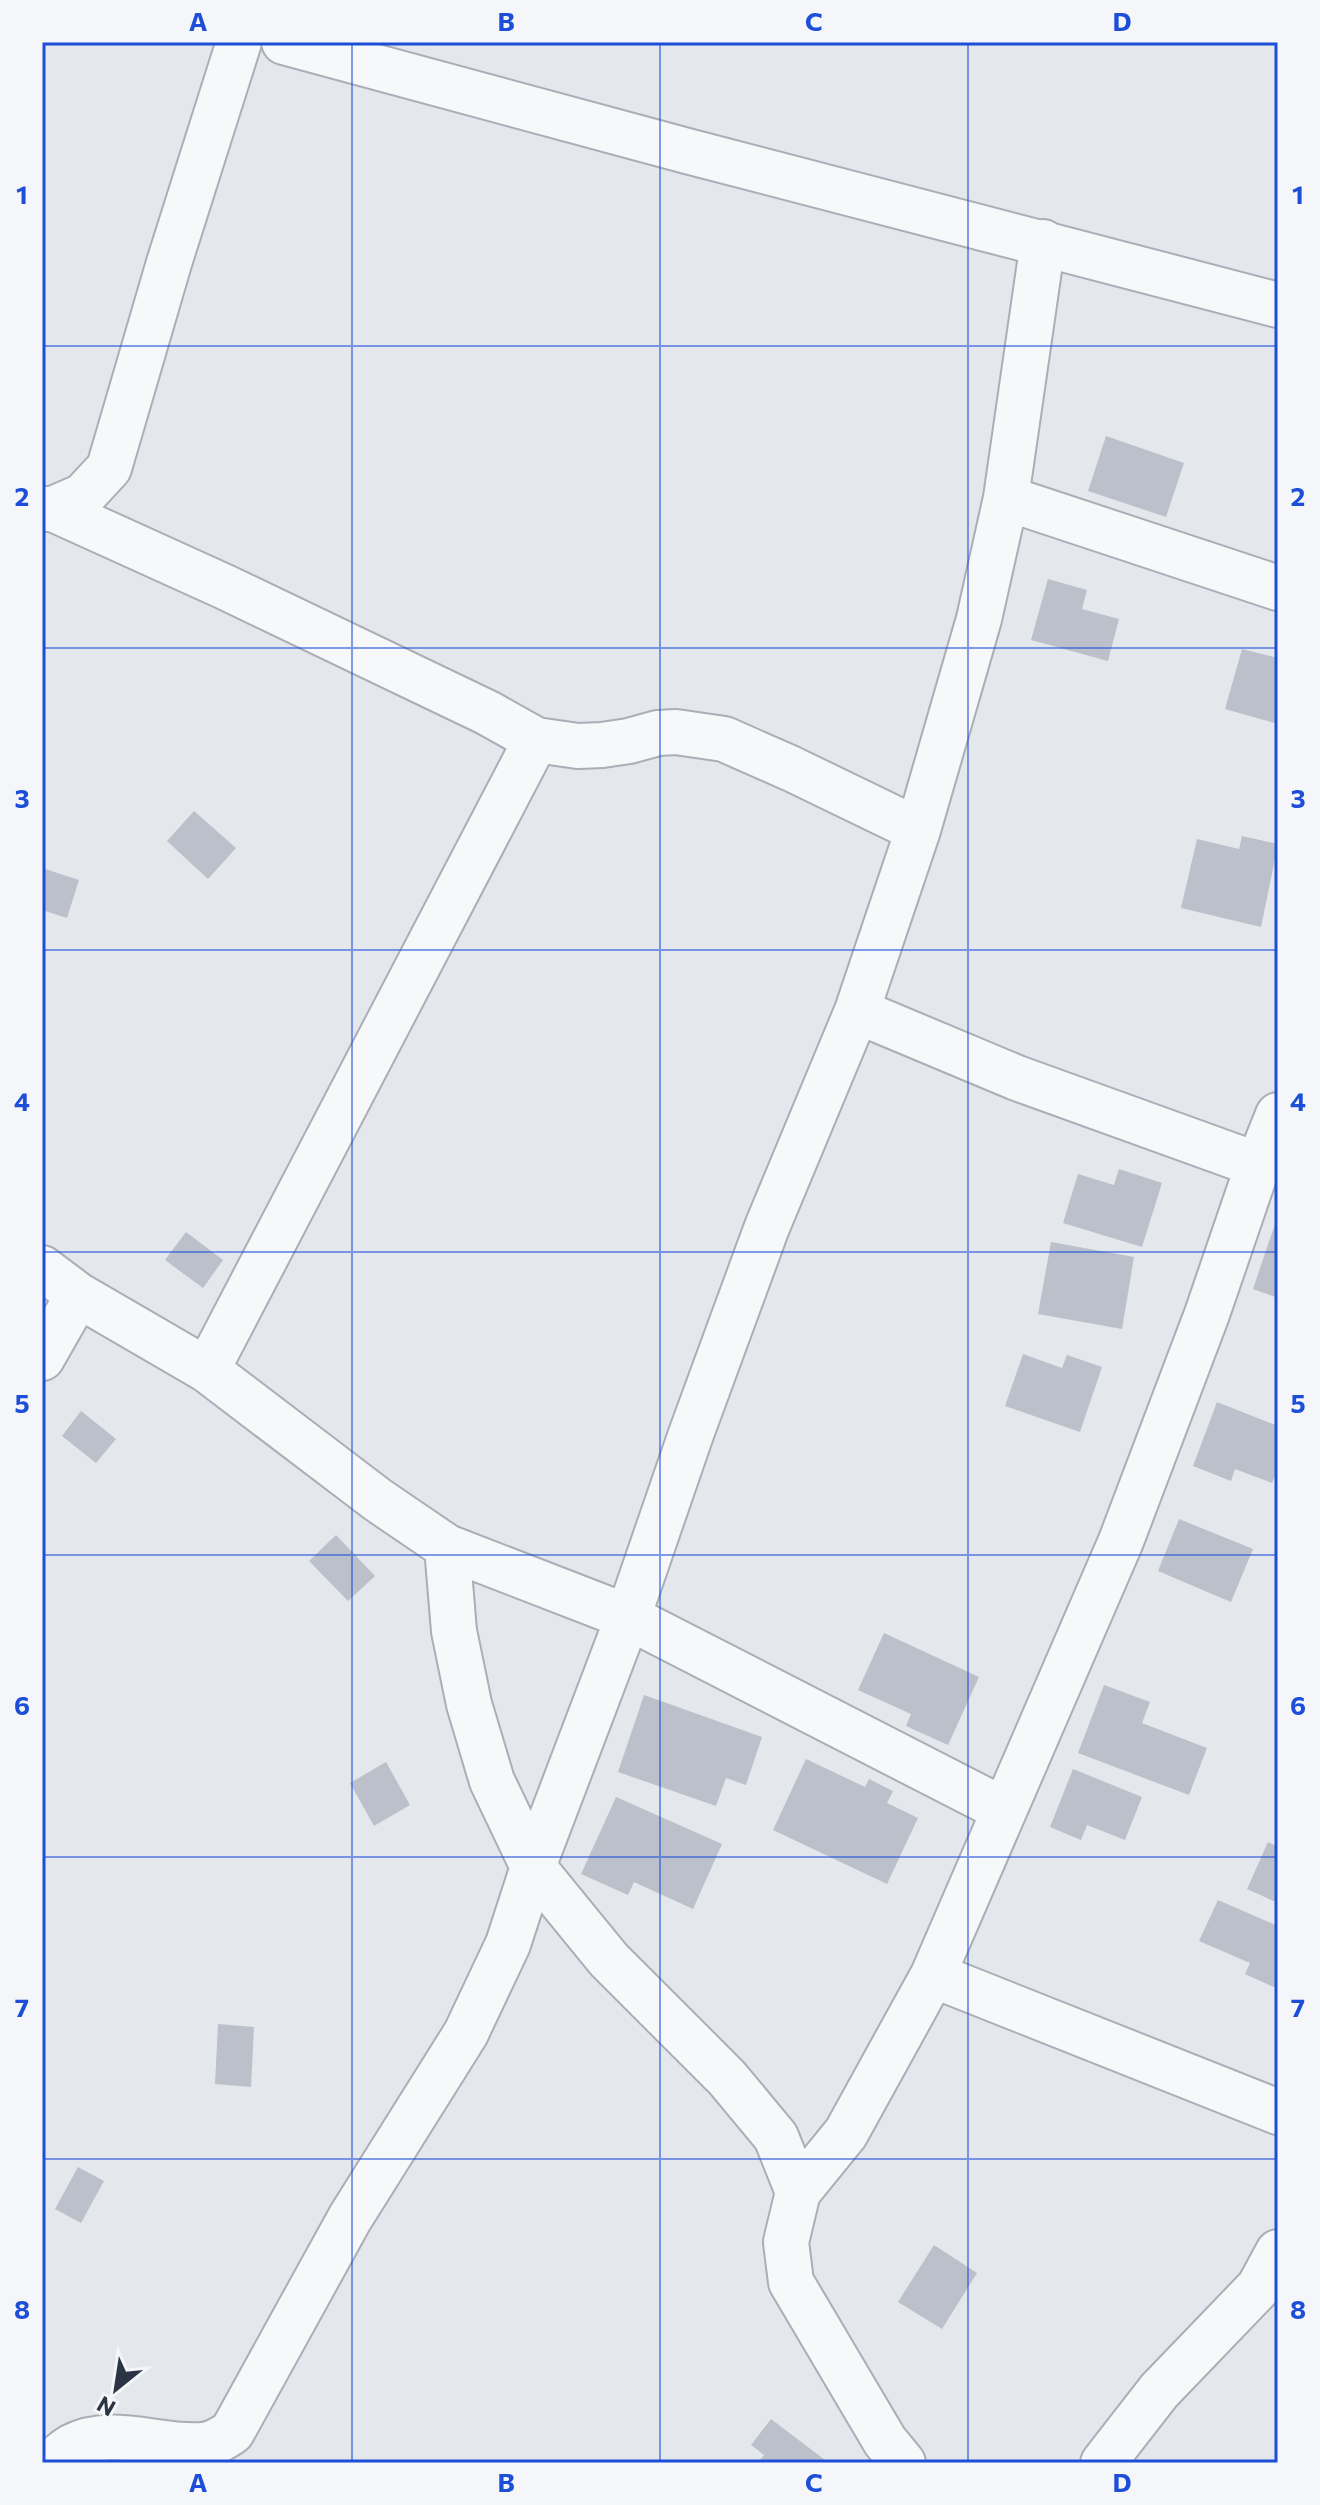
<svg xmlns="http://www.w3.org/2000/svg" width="1320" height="2505" font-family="Commissioner,sans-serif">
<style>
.building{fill:#bbc0ca}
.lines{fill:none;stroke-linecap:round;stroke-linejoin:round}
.minor-casing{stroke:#a9aeb7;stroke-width:48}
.minor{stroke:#f7f8fa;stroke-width:44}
.grid{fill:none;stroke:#1d4ed8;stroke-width:2;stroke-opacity:0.55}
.neatline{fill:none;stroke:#1d4ed8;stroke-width:3}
.grid-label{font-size:26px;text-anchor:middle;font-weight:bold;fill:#1d4ed8}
</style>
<rect width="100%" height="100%" fill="#e4e7ec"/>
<path class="building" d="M1106,436L1184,463L1166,517L1088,491Z
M1048,579L1087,590L1082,609L1119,619L1108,661L1031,640Z
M1242,649L1278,658V724L1225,709Z
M194,811L236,848L208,879L167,841Z
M1242,836L1278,844L1261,927L1181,908L1197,839L1239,849Z
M42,868L79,880L67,918L42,910Z
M1119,1169L1162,1183L1142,1247L1063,1223L1078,1174L1114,1185Z
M1277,1218L1278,1219V1298L1253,1289Z
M186,1232L223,1260L203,1288L165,1260Z
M1051,1242L1134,1257L1122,1329L1038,1314Z
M1023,1354L1062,1368L1067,1355L1102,1367L1080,1432L1005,1406Z
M1217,1402L1278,1426V1468L1272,1483L1235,1469L1231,1481L1193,1466Z
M81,1411L116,1439L96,1463L62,1436Z
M1179,1519L1253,1549L1231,1602L1158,1571Z
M336,1535L375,1576L348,1601L309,1561Z
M884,1633L979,1677L948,1745L906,1726L911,1714L858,1690Z
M1104,1685L1150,1702L1142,1723L1207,1748L1189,1795L1078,1753Z
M644,1695L762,1737L746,1785L726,1778L716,1806L618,1772Z
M806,1759L865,1787L869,1779L893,1791L887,1803L918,1818L887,1884L773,1830Z
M386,1762L410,1805L374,1826L350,1783Z
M1073,1769L1142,1797L1125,1840L1087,1825L1081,1840L1050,1827Z
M616,1797L722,1844L693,1909L634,1882L628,1895L581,1874Z
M1268,1842L1278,1847V1903L1247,1889Z
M1218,1900L1278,1926V1989L1245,1974L1250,1963L1199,1941Z
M218,2024L254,2027L251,2087L215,2084Z
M78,2167L104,2181L81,2223L55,2209Z
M934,2245L977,2273L942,2329L898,2302Z
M771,2419L829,2463H758L764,2455L751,2445Z"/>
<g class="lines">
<defs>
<path id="minor" d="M284,42L687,151L1278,305
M1006,498L1278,588
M42,509H53L83,496L109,468L169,263L239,42
M53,509L225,587L488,713L536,740L578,746L602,745L629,741L658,733L676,732L724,739L792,769L918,830
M857,1011L1017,1078L1258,1165
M42,1268L78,1295L207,1370L378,1500L447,1547L454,1631L469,1704L492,1781L533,1867L609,1960L727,2078L776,2137L798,2192L786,2242L791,2282L885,2441L903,2463
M42,1358L78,1295
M207,1370L536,740
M447,1547L628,1617L1004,1810
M933,1975L1278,2112
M798,2192L846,2133L933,1975L1121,1541L1207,1314L1258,1165L1278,1115
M51,2463C57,2458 64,2451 71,2447C112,2425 160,2449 203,2445C214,2444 223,2438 232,2432L350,2218L466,2033L508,1944L533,1867L628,1617L691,1434L767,1227L857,1011L918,830L979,619L1006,498L1043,242
M1103,2463L1159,2391L1259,2287L1278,2252"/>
</defs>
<use href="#minor" class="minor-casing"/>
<use href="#minor" class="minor"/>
</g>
<path class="grid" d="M352,42V2463M660,42V2463M968,42V2463M42,346H1278M42,648H1278M42,950H1278M42,1252H1278M42,1555H1278M42,1857H1278M42,2159H1278"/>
<rect width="1320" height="2505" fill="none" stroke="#f4f6f9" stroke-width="88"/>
<g transform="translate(116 2389) rotate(210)" stroke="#f4f6f9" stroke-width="6" paint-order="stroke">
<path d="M0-6L14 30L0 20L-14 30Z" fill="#2b3445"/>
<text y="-12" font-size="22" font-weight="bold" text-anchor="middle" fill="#2b3445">N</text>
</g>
<rect x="44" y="44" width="1232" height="2417" class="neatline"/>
<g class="grid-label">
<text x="198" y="31">A</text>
<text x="506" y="31">B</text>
<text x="814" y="31">C</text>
<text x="1122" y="31">D</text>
<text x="22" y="204">1</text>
<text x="1298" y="204">1</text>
<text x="22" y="506">2</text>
<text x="1298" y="506">2</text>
<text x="22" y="808">3</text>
<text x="1298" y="808">3</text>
<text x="22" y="1111">4</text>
<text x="1298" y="1111">4</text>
<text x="22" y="1413">5</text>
<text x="1298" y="1413">5</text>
<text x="22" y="1715">6</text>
<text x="1298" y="1715">6</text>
<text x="22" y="2017">7</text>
<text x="1298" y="2017">7</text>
<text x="22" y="2319">8</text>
<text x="1298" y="2319">8</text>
<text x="198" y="2492">A</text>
<text x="506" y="2492">B</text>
<text x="814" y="2492">C</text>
<text x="1122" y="2492">D</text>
</g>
</svg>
